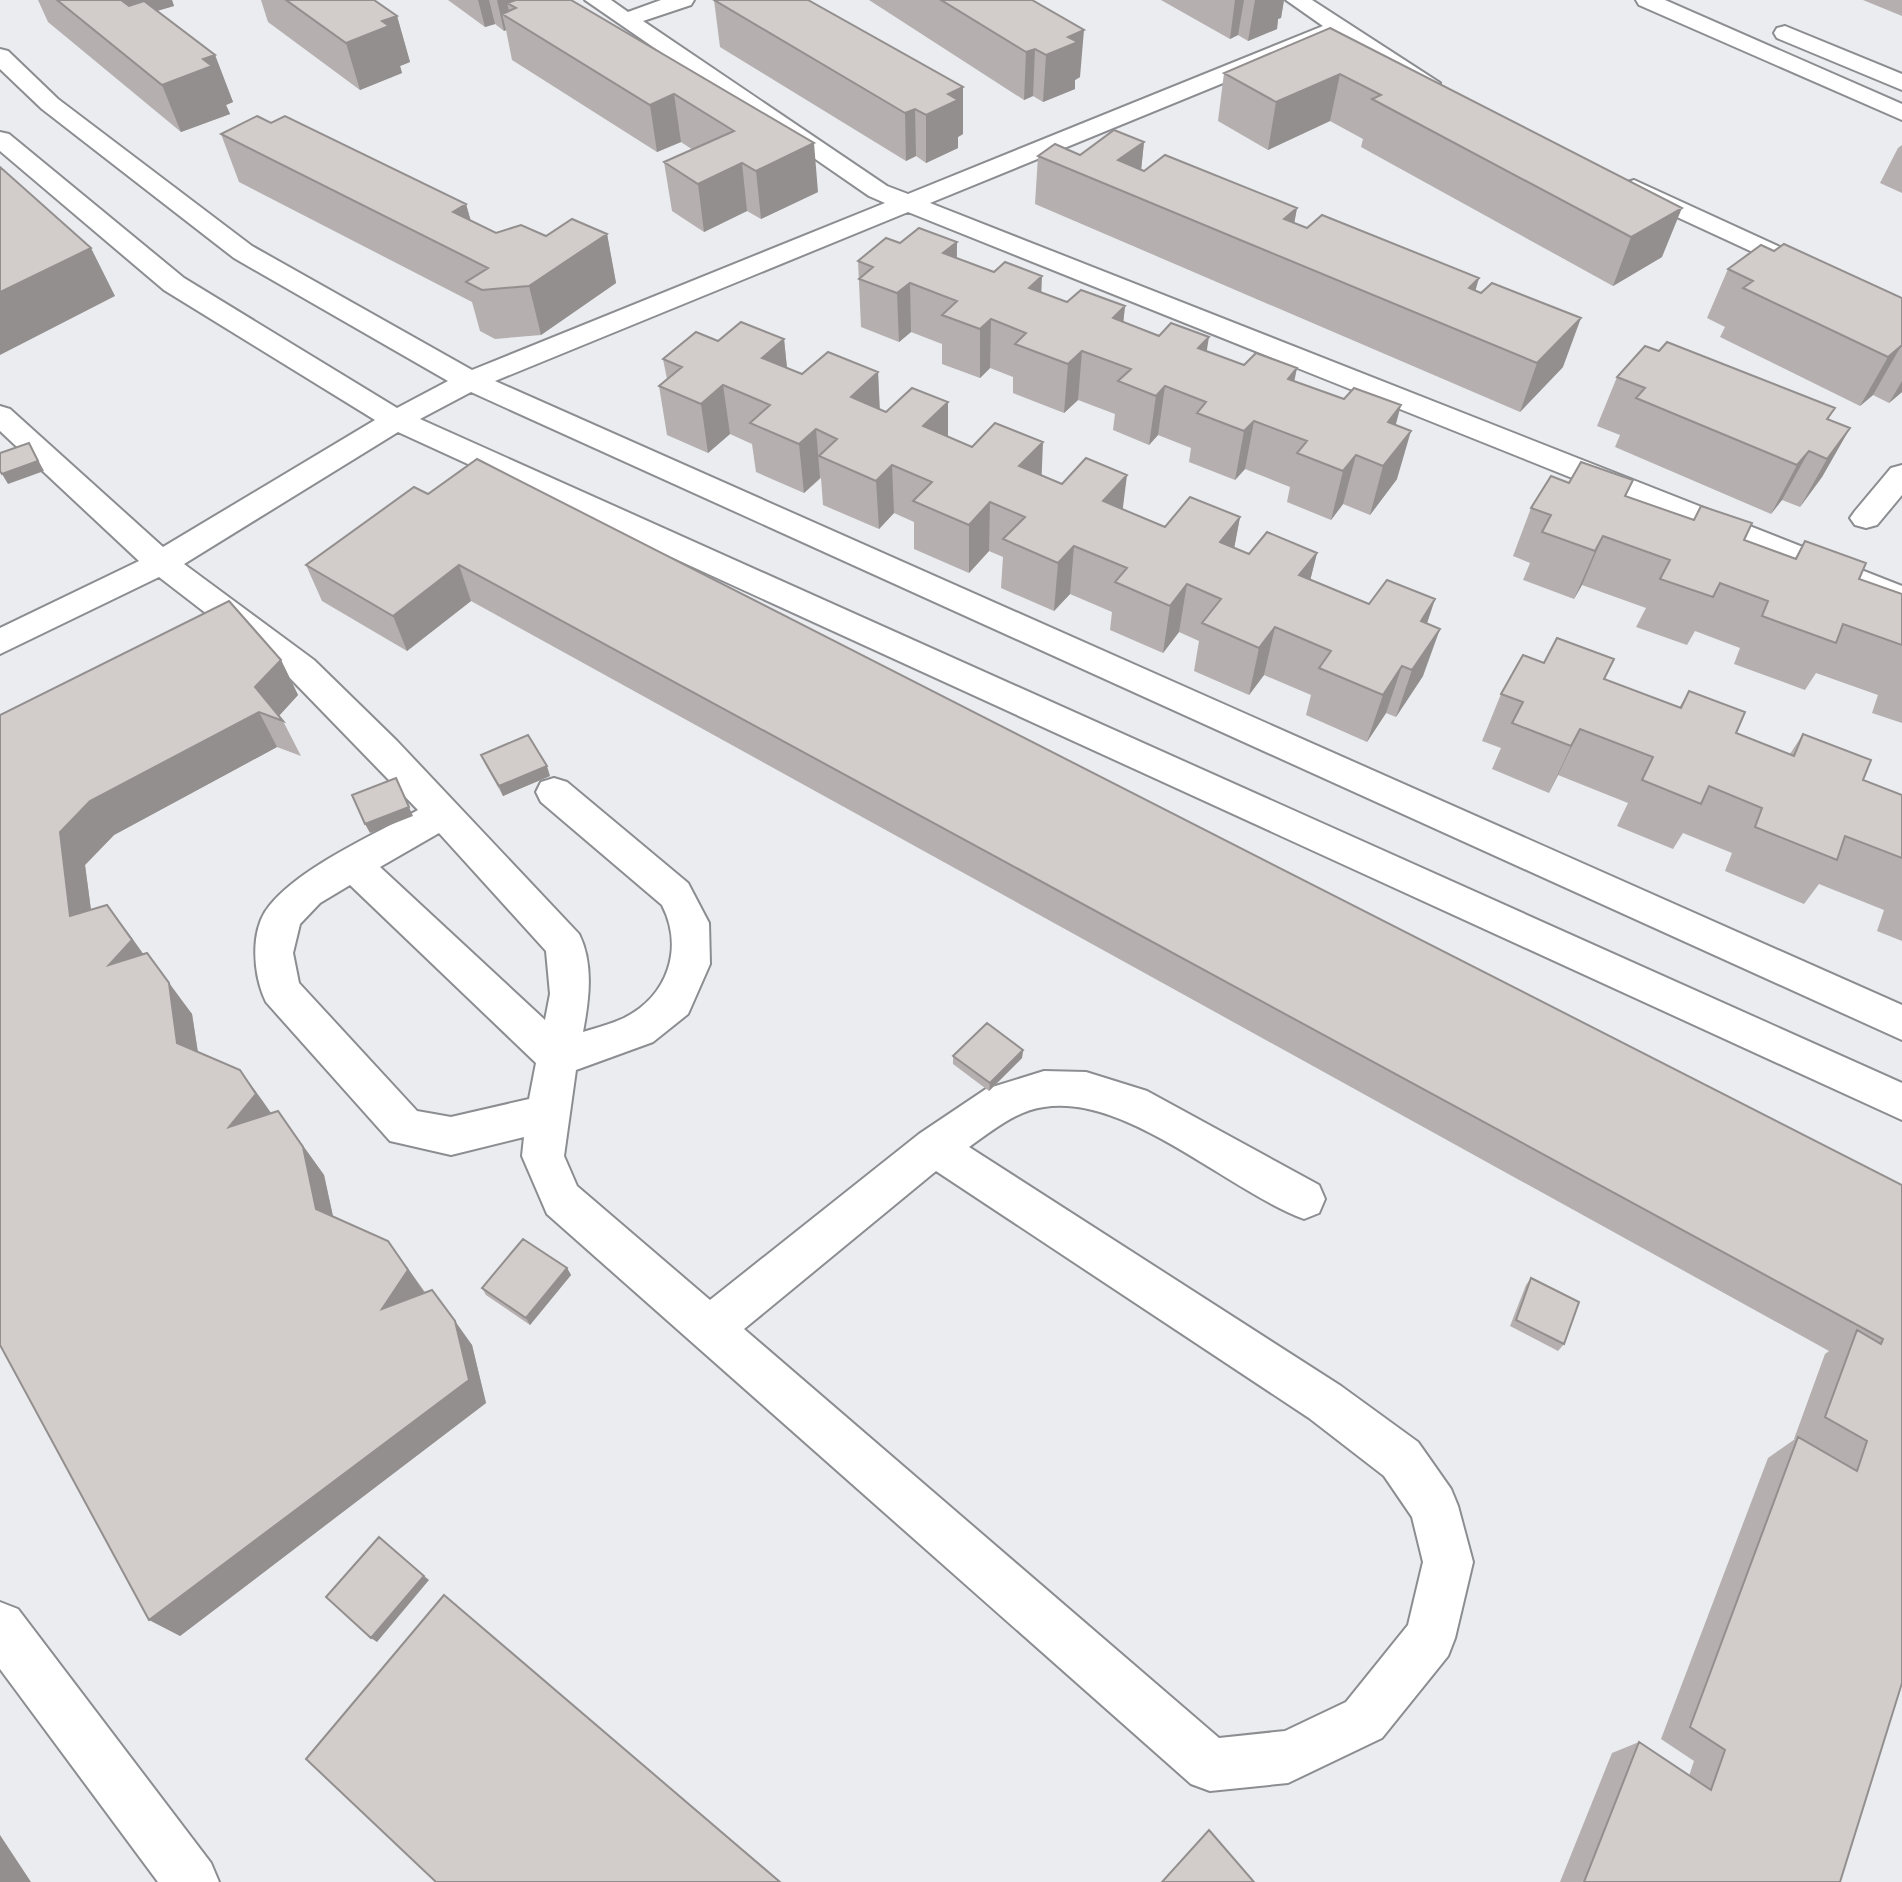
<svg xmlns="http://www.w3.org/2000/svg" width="1902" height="1882" font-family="'Archivo Narrow',sans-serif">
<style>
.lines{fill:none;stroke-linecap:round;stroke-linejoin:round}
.minor-casing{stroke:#8b8d91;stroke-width:4}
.major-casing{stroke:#8b8d91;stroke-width:4}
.minor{fill:#fff;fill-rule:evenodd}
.major{fill:#fff;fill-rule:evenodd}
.wall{fill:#b5afaf}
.shaded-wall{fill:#938f8e}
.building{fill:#d2cccb;stroke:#938f8e;stroke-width:2}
</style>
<rect width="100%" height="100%" fill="#eaecf0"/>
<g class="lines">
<defs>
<path id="minor" d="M585,0H611L628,12L661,0H694L691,5L643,21L887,186L908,194L1323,26L1286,0H1312L1440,83L1436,88H1420L1338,36L930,203L1902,586V610L908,212L495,381L1902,1005V1040L471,392L420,419L1902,1083V1120L398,432L184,564L314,660L397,741L579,934C594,964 589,1000 583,1032C596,1028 611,1024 624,1018C668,996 684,948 662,905L541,802L536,792L541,782L554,778L567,782L688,883L709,923L710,964L688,1014L653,1042L576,1070L564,1156L577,1186L710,1300L919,1134L986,1089L1044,1071L1086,1072L1147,1091L1319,1185L1325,1199L1319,1213L1304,1219C1227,1190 1127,1094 1044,1107C1015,1111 992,1131 969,1147L1341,1386L1418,1442L1451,1489L1458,1506L1473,1562L1455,1638L1448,1656L1382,1738L1288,1783L1210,1791L1191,1784L547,1214L522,1156L524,1137L451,1155L390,1141L266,1002C253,975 249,929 270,905C302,866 374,835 418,810L290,678L159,577L0,654V628L139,561L0,431V406L10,409L163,547L375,420L164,290L0,151V132L9,134L184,278L397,408L448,381L234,258L42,109L0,69V49L8,51L58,99L252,246L472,370L885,203L869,196ZM439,833L546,951L550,994L545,1020L380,867ZM350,885L536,1063L529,1099L451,1117L417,1111L299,983L293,953L300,924L320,903ZM936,1171L1309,1418L1384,1476L1412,1517L1423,1562L1408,1625L1346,1702L1285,1731L1219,1738L744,1329Z
M1634,180L1902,303V321L1625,193L1621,188L1625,183Z
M1902,465V495L1877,525L1866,528L1855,525L1850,518L1855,511L1891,468Z
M0,1602L18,1609L211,1863L219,1882H158L0,1669Z"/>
<path id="major" d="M1636,0H1665L1902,104V120L1639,5Z
M1785,26L1902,74V90L1777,38L1774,33L1777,28Z"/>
</defs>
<use href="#minor" class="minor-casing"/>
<use href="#major" class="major-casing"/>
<use href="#minor" class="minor"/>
<use href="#major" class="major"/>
</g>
<path class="wall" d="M38,0H172L174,6L157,11L215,55L233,102L226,105L230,114L181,132L48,22Z
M261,0H374L397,16L410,62L400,66L402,73L360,90L268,22Z
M448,0H571L818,192L761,219L747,211L704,232L672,211L664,162L693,150L681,142L657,152L512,60L506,30L504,31L495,24L485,27Z
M714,0L963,134L958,137V148L926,163L916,156L906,161L720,47Z
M869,0H1032L1080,77L1075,80V89L1043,102L1033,96L1024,100Z
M1161,0H1284L1281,18L1278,19L1277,29L1248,41L1238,35L1230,39Z
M1863,0H1902V16Z
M1330,28L1662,257L1613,286L1361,147L1363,139L1330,121L1268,150L1218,121L1224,73Z
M271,123L466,204L471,221L496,233L546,236L607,234L616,283L541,335L495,339L480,331L472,302L239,182L221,134Z
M1144,142L1141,170L1297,208L1294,223L1475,291L1563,367L1520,412L1035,204L1038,156L1080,155Z
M1902,145V193L1880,183L1898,148Z
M957,242V258L1067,302L1125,306L1123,322L1244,365L1295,381L1396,425L1397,479L1370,515L1343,504L1331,520L1287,502L1290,487L1245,469L1235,480L1189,462L1191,448L1158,435L1149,445L1113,430L1115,414L1078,400L1064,413L1013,393V377L990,368L980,378L942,364V344L911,332L899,342L861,327L858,261L900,243Z
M1728,269L1902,298V392L1889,403L1873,395L1860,406L1720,337L1725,327L1707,318Z
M784,339L787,368L802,374L878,372L880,409L886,412L948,402V437L1165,527L1240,517L1234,548L1249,554L1317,553L1310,580L1369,604L1435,599L1427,623L1423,676L1396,717L1386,713L1367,742L1306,715L1311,695L1264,675L1249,695L1194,671L1199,641L1179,632L1163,653L1110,630L1112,612L1070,594L1054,611L1001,588L1003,557L989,551L969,573L914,549V522L894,513L879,529L823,505L821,478L804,493L756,472L752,444L730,434L708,453L667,435L659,386L667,379L663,359L718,341Z
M1659,351L1835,408L1828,420L1850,428L1822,477L1800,507L1782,500L1771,514L1615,447L1620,435L1597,426L1617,377Z
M1633,480L1626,496L1795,558L1805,541L1859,579L1902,594V723L1872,713L1878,695L1816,673L1805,690L1734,664L1740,648L1695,631L1687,645L1636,627L1646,608L1582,585L1574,599L1523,580L1530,563L1513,556L1531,508L1569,483Z
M428,494L1902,1185L1840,1882H1560L1612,1753L1639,1742L1689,1776L1694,1761L1661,1739L1768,1458L1795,1439H1794L1825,1354L1829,1351L471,601L407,651L322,601L306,565Z
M281,660L298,695L279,716L283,721L301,756L277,747L114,835L85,865L91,910L107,905L143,954L192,1014L198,1052L271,1113L278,1111L324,1175L333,1216L388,1241L425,1292L472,1345L486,1403L180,1636L0,715Z
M1605,679L1679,708L1689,691L1736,733L1790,754L1803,734L1863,780L1902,795V941L1877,931L1884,910L1819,884L1804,904L1725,871L1732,853L1683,833L1673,849L1617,826L1628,803L1558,775L1549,793L1492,769L1501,748L1482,741L1501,694Z
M481,755L550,776L503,796L485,764Z
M1023,1050L1022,1058L989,1091L953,1064V1056Z
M567,1268L571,1275L530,1325L486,1295L482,1288Z
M1531,1278L1564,1344L1558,1351L1510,1326L1526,1285Z"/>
<path class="shaded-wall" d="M108,0H172L174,6L146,14Z
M478,0H489L495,24L485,27Z
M497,0H554L516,8L507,3L511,19L502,14L506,30L504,31Z
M1235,0H1244L1238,35L1230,39Z
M1255,0H1284L1281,18L1278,19L1277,29L1248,41Z
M397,16L410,62L400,66L402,73L360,90L346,43L382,21Z
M1084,30L1080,77L1075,80V89L1043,102L1046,55L1068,37Z
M1035,49L1033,96L1024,100L1026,52Z
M215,55L233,102L226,105L230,114L181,132L162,85L203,59Z
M1340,74L1330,121L1268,150L1276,102Z
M963,87V134L958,137V148L926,163V115L948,94Z
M674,94L681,142L657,152L650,105Z
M915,109L916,156L906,161L905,113Z
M1144,142L1139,190L1118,160Z
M814,143L818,192L761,219L756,171Z
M742,163L747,211L704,232L698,184Z
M466,204L479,252L453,212Z
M1297,208L1288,257L1284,219Z
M1682,208L1662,257L1613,286L1631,237Z
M607,234L616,283L541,335L529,286Z
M957,242L956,291L943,253Z
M91,248L115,296L0,355V292Z
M1042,276L1040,325L1029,288Z
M1479,278L1465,327L1469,288Z
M910,283L911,332L899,342L897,293Z
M1125,306L1120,355L1113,318Z
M1581,318L1563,367L1520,412L1537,363Z
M991,319L990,368L980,378V329Z
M1209,337L1201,386L1191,397L1198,348Z
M784,339L789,388L762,358Z
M1901,346L1873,395L1860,406L1888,357Z
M1082,351L1078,400L1064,413L1068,364Z
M1297,368L1287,417L1288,379Z
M878,372L880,421L851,397Z
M1902,381V392L1889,403Z
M723,385L730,434L708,453L701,404Z
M1165,386L1158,435L1149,445L1156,396Z
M948,402V451L923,426Z
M1401,405L1388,454V422Z
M1254,421L1245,469L1235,480L1244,431Z
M1850,428L1822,477L1800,507L1827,459Z
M816,429L820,478L804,493L799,444Z
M1411,431L1397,479L1370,515L1383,466Z
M1043,442L1041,491L1017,515L1019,466Z
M29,443L44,471L8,484L2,474Z
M1809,451L1782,500L1771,514L1797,465Z
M1356,455L1343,504L1331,520L1343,471Z
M892,465L894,513L879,529L876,481Z
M1127,475L1121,523L1103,501Z
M990,502L989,551L969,573V525Z
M1240,517L1231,565L1220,542Z
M1603,536L1582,585L1574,599L1595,551Z
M1074,546L1070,594L1054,611L1058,563Z
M1317,553L1305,601L1299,575Z
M459,565L471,601L407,651L393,616Z
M1187,584L1179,632L1163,653L1170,606Z
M1435,599L1419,647L1405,668L1421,621Z
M1275,627L1264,675L1249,695L1259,648Z
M1440,629L1423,676L1396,717L1412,670Z
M281,660L298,695L276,719L255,687Z
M1402,666L1386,713L1367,742L1383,695Z
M259,712L277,747L114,835L85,865L96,948L70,916L60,832L90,801Z
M1580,729L1558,775L1549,793L1571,746Z
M547,766L550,776L503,796L499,786Z
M409,807L413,816L370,833L365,824Z
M107,905L132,938L156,972L109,965Z
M147,953L192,1014L201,1073L177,1043Z
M1023,1050L1022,1058L989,1091L990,1083Z
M240,1070L262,1100L278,1123L229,1127Z
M278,1111L324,1175L337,1235L316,1209Z
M407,1267L426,1295L382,1309Z
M567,1268L571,1275L530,1325L526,1318Z
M455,1321L472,1345L486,1403L180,1636L149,1620Z
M424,1576L429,1580L377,1642L371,1638Z
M0,1835L31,1882H0Z"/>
<path class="building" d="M57,0H121L129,6L144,1L215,55L203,59L212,66L162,85Z
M286,0H374L397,16L382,21L389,26L346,43Z
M516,0H571L814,143L756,171L742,163L698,184L664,162L734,131L674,94L650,105L502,14L516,8L507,3Z
M714,0H808L963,87L948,94L958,100L926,115L915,109L905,113Z
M941,0H1032L1084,30L1068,37L1078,42L1046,55L1035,49L1026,52Z
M1330,28L1682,208L1631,237L1372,99L1381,95L1340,74L1276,102L1224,73Z
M257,116L271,123L285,116L466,204L453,212L496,233L521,225L546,236L572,219L607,234L529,286L482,290L466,282L488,268L221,134Z
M1114,130L1144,142L1118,160L1144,171L1165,155L1297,208L1284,219L1307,228L1322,215L1479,278L1469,288L1481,293L1492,283L1581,318L1537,363L1038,156L1055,144L1080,155Z
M0,167L91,248L0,292Z
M919,228L957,242L943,253L994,272L1005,262L1042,276L1029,288L1067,302L1081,290L1125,306L1113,318L1159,336L1171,323L1209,337L1198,348L1244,365L1256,353L1297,368L1288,379L1344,399L1354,388L1401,405L1388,422L1411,431L1383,466L1356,455L1343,471L1297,453L1307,441L1254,421L1244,431L1197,413L1206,402L1165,386L1156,396L1118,381L1131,369L1082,351L1068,364L1015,344L1026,333L991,319L980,329L942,315L957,301L910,283L897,293L859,279L873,267L858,261L886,238L900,243Z
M1784,244L1902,298V346H1901L1888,357L1743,288L1753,281L1728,269L1761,245L1774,251Z
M741,322L784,339L762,358L802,374L828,352L878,372L851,397L886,412L912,388L948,402L923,426L972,447L995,423L1043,442L1019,466L1062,484L1086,458L1127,475L1103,501L1165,527L1190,497L1240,517L1220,542L1249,554L1267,532L1317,553L1299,575L1369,604L1387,580L1435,599L1421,621L1440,629L1412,670L1402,666L1383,695L1319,668L1331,651L1275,627L1259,648L1202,623L1221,599L1187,584L1170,606L1115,582L1127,568L1074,546L1058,563L1003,539L1025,517L990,502L969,525L913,501L932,482L892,465L876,481L819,456L837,439L816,429L799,444L750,423L770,405L723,385L701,404L659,386L682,367L663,359L696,332L718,341Z
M1667,342L1835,408L1827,419L1850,428L1827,459L1809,451L1797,465L1636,398L1645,388L1617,377L1645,346L1659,351Z
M29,443L38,461L2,474L0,471V453Z
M477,459L1902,1185V1683L1840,1882H1584L1639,1742L1711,1790L1725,1750L1690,1727L1798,1437L1857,1471L1867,1441L1825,1417L1857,1330L1881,1344L1883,1339L459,565L393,616L306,565L414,487L428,494Z
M1581,462L1633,480L1625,496L1694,520L1701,506L1752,523L1744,540L1796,559L1805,541L1866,563L1859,579L1902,594V645L1843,624L1836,643L1762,616L1768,601L1720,583L1713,597L1660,579L1670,560L1603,536L1595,551L1542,532L1551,515L1531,508L1551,476L1569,483Z
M229,601L281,660L255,687L283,721L259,712L90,801L60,832L70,916L107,905L132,940L109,965L147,953L169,983L177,1043L240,1070L256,1094L229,1127L278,1111L303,1147L316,1209L388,1241L408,1270L382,1309L432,1290L455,1321L469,1380L149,1620L0,1345V715Z
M1557,638L1614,659L1604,679L1681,708L1689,691L1745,712L1736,733L1794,756L1803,734L1871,760L1863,780L1902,795V858L1845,836L1837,860L1755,827L1762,808L1709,786L1701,804L1642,780L1653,757L1580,729L1571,746L1512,723L1523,702L1501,694L1523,655L1544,663Z
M528,735L547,766L499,786L481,755Z
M396,778L409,807L365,824L352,795Z
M987,1023L1023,1050L990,1083L953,1056Z
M523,1239L567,1268L526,1318L482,1288Z
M1531,1278L1579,1302L1564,1344L1516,1320Z
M379,1537L424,1576L371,1638L326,1597Z
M444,1595L780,1882H436L306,1759Z
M1209,1830L1254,1882H1162Z"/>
</svg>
